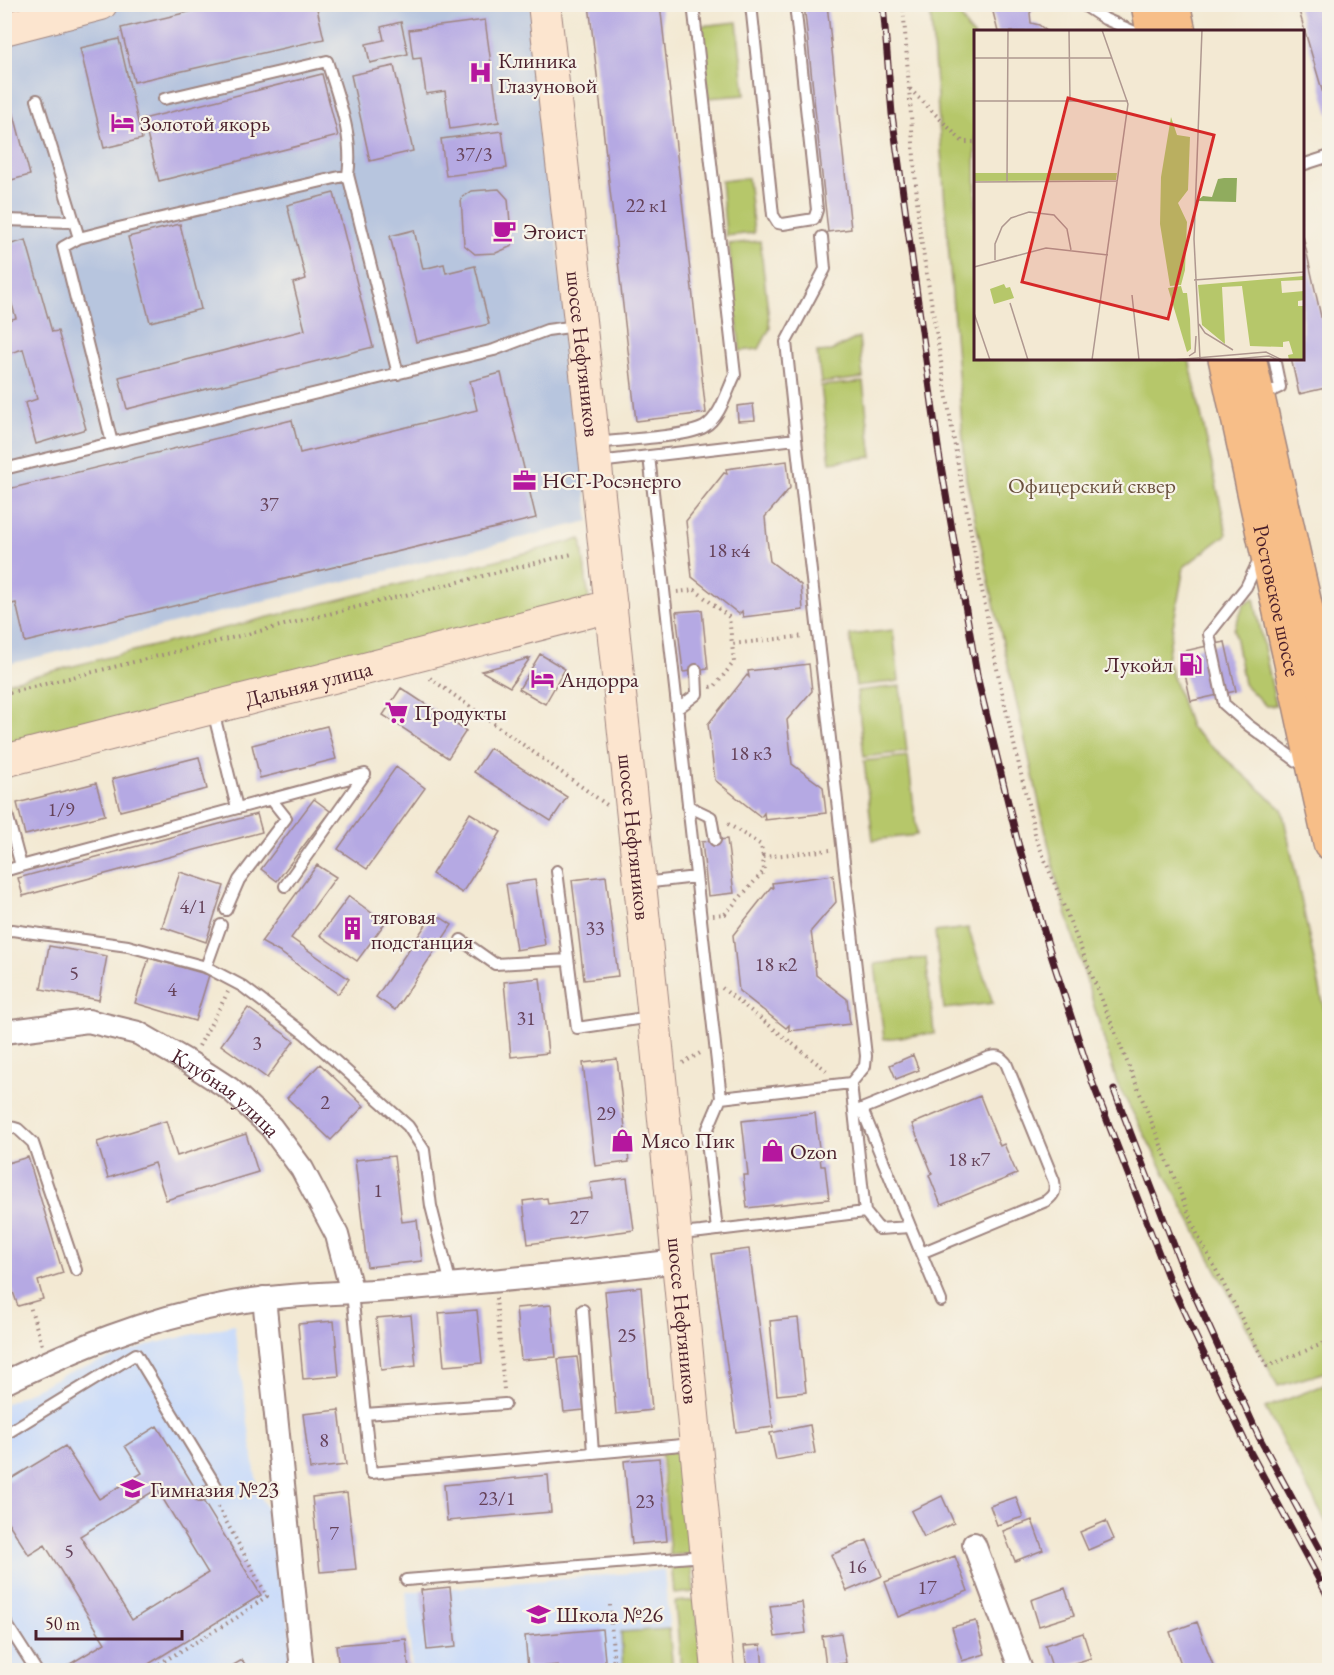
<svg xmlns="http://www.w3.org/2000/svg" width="1334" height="1675" font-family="'EB Garamond',serif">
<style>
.built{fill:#cbdcf9}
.industrial{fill:#b7c5de}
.green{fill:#b6c76a;stroke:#80734a;stroke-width:1.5}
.building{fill:#b5a9e3;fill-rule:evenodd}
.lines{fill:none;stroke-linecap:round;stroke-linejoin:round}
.lane-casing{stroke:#9e847f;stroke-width:14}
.street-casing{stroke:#9e847f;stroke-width:26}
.secondary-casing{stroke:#9e847f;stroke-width:34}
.primary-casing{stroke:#9e847f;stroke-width:36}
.path{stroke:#9e847f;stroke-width:4;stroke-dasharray:1.5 4.5;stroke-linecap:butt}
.lane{stroke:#fff;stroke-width:10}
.street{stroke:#fff;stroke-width:22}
.secondary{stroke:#fce5cf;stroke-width:32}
.primary{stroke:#f7be88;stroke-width:33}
.rail-casing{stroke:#4a1f2b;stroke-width:7}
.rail{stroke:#f7f3e8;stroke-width:4.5;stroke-dasharray:14;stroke-linecap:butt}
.labels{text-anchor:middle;stroke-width:4.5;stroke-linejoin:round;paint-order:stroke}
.number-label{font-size:20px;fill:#654259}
.poi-label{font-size:22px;fill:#4a1f2b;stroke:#f7f3e8;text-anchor:start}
.street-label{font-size:22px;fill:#4a1f2b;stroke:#f7f3e8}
.park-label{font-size:22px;fill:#6a513e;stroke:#f7f3e8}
.inset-road{fill:none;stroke:#af9890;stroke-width:1.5}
.view{fill:#d62828;fill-opacity:0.15;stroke:#d62828;stroke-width:3}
.inset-edge{fill:none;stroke:#4a1f2b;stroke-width:3}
</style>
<rect width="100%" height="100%" fill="#f7f3e8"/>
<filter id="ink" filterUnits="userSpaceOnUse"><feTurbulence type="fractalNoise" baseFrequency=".0167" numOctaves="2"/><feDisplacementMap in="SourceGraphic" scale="12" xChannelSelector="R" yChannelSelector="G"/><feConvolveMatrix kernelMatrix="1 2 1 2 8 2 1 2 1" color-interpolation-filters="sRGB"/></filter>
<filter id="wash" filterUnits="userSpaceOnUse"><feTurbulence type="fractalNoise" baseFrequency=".008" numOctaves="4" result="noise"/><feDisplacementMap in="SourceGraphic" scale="24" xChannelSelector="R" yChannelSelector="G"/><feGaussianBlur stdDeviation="1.35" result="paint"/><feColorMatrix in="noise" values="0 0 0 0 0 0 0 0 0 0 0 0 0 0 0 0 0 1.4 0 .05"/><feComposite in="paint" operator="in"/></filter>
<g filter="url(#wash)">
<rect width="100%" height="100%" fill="#f3e9d3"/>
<path class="built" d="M234,1325L256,1478L262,1500L279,1529L294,1670H5V1404L67,1373L156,1343Z
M664,1570L673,1670H412L406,1592Z"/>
<path class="industrial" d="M65,4L531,5L589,521L5,665L4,19Z"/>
<path class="green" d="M930,5H955L967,28L975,37L976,358L1189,359L1227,534L1184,567L1167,659L1190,727L1282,809L1329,1031V1371L1278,1386L1117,1083L1057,882L966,479Z
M737,22L745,95L708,98L700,26Z
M748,178L754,233L726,236L721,181Z
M760,241L770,328L759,349L740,351L729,244Z
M859,337L863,378L821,383L817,352L831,351Z
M863,382L872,457L830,462L821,386Z
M581,539L589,601L5,750V683Z
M1254,598L1276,706H1266L1244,684L1234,629L1244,604Z
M893,630L899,681L856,686L850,635Z
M900,686L907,752L864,757L857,691Z
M908,756L917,835L873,840L864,761Z
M968,928L993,1003L944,1009L935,932Z
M926,958L934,1033L884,1039L875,964Z
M1329,1383V1528L1265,1408Z
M681,1449L690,1554L670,1555L661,1451Z
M691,1559L694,1592L674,1594L671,1561Z
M696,1600L702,1670H681L675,1602Z
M669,1629L673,1670H623L621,1632Z"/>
<g id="blocks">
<path class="building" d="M222,4H316L324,39L134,82L121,28Z
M589,4H660L706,413L636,421Z
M804,4H827L851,229L828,232Z
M991,4H1036L1030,13L1031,23L1039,25L1048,32H998Z
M1297,4H1330V114H1329Z
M485,20L499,122L450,129L445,91L426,94L421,58L413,59L409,30Z
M401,22L408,54L370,63L366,44L384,40L381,27Z
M119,39L142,139L104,148L80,48Z
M394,66L413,151L370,161L351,75Z
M322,74L338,136L159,181L143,119Z
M5,81L30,175L4,182V82Z
M502,131L507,168L446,176L441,139Z
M499,189L508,199L512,246L496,253L475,254L464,245L461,198L471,191Z
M334,193L373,347L127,409L119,377L305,330L293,283L306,279L287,205Z
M180,224L201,309L150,322L128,237Z
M414,230L423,269L444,264L446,273L475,266L489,324L416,342L390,236Z
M1303,236L1330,357V387L1299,394L1291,358H1302Z
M26,240L52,332L58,331L86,429L36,444L25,403L37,399L23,349L4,355V321L16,318L4,278V246Z
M501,373L536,518L25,642L16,603L4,606V490L292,420L300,453L477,410L470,381Z
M753,404L755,420L738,421L737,406Z
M787,461L790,488L765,517L767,539L770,561L801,585L803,610L743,617L742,611L739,614L692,577L686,521L724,473L727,474L726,469Z
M702,610L708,669L683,672L676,612Z
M1225,642L1236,691L1191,701L1180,652Z
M540,654L565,669L545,704L519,689Z
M530,658L510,687L481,671Z
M809,664L812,691L787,720L792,764L823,787L826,813L765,820L764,813L761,817L715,780L708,724L747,675L749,677L748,671Z
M401,688L466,731L448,758L383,715Z
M327,726L336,759L260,778L252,745Z
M490,748L567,797L551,821L474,772Z
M199,757L207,789L120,811L112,779Z
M396,767L425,788L367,869L338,849Z
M96,783L105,815L25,835L17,803Z
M314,799L330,811L277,881L261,869Z
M470,813L501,832L462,893L432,874Z
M257,814L262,832L23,896L18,878Z
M727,839L734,893L708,896L702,842Z
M317,865L336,877L291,938L349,979L338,994L281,953L261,942Z
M180,872L224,886L206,942L162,927Z
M833,875L836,902L811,931L814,953L816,975L847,999L850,1024L789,1031V1025L786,1028L739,991L733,935L771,887L773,888L772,883Z
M606,876L618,976L584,980L572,880Z
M535,880L545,945L516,950L506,884Z
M349,896L385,923L357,961L320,935Z
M434,913L452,925L395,1010L376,997Z
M49,946L107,956L99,1000L41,989Z
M149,958L209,975L195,1021L135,1003Z
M540,978L548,1053L511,1057L504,982Z
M248,1008L294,1041L267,1078L221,1045Z
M913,1055L919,1070L896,1079L890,1065Z
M617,1059L629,1162L595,1166L583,1063Z
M320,1064L364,1106L331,1140L287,1098Z
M980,1096L1000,1146L1004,1144L1017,1174L941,1205L929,1175L932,1173L912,1124Z
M815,1113L821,1166H825L829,1199L747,1208L743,1175H748L742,1121Z
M166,1121L177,1156L246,1134L258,1172L166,1200L154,1163L108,1178L97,1142Z
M394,1156L402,1222L417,1220L422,1261L367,1267L355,1160Z
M28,1157L63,1273L38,1281L43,1299L18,1306L12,1289L4,1291V1164Z
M627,1178L634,1230L528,1244L523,1201L547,1198L548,1204L592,1198L590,1183Z
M749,1249L773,1427L736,1432L712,1254Z
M641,1287L652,1410L616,1414L605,1291Z
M551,1305L556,1357L521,1360L516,1308Z
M477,1310L482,1363L444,1366L439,1313Z
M411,1315L416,1366L381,1370L376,1318Z
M798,1318L806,1392L777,1395L770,1321Z
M334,1321L339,1376L303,1379L298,1324Z
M577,1357L584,1410L564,1412L558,1359Z
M339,1410L346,1465L310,1469L303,1414Z
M810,1425L815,1453L776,1460L770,1433Z
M157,1426L261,1595L139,1670H67L65,1667L105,1643L45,1545L29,1555L4,1516V1483L65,1446L99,1499L142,1473L125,1446ZM157,1489L208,1573L132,1620L80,1536Z
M659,1458L667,1541L632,1544L624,1461Z
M548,1475L551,1512L447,1521L444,1485Z
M347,1493L356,1569L320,1572L312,1497Z
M942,1496L954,1523L924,1537L911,1511Z
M1016,1497L1023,1517L997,1525L990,1506Z
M1032,1520L1043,1550L1015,1561L1003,1531Z
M1106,1521L1114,1539L1088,1550L1080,1532Z
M867,1540L882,1576L847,1591L831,1555Z
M955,1556L968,1591L898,1617L885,1582Z
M450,1587L456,1647L427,1650L421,1590Z
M1065,1588L1074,1615L1039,1626L1031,1600Z
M802,1602L806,1633L775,1637L770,1606Z
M976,1621L985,1654L962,1661L952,1627Z
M1197,1622L1213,1665L1197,1670H1183L1170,1632Z
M602,1629L606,1670H559L558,1665L528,1668L525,1636Z
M841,1633L846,1663L826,1666L822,1636Z
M1083,1633L1091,1658L1053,1670L1045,1645Z
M406,1639L409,1670H339L336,1645Z
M761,1645L763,1670H747L744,1646Z
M242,1660L249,1670H225Z"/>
</g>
</g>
<g filter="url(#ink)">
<use href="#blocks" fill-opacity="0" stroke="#9e847f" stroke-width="1.5"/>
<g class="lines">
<defs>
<path id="lane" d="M751,4L773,215L778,223L783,224L814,219L817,210L795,4
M1082,4L1105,19L1135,32
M164,99L327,61C338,98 354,136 348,175L398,374
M37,100L79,238
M1302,165L1330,156
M4,220L74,222
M1261,396L1280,387L1274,358
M796,439L786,342L825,269L822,237
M112,443L63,247L79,238L114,229L348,175
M597,443C619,440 688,437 704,427C720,418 727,391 735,375L693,4
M649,456L721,1098
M598,462L796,439L866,1056L865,1066L851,1083
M4,469L494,350L547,330L577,326
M1259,560L1246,587L1209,634L1224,704L1248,725L1305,767
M677,709L697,694L696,670
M213,711L237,808
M4,803L21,866L365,774L285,886
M688,806L711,817L715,840
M4,871L21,866
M557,871L577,1028L651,1017
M643,883L696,877
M226,910L239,880L286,818L271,799
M4,932L12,930L128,946L206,967L242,986L305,1034L408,1126L424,1150L431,1206L451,1285
M461,940L495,964L568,960
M206,967L221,925
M854,1112L862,1109L990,1057C998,1055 1001,1057 1006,1063L1054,1181C1056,1191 1054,1195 1046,1201L921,1253L862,1109
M4,1125L18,1129L33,1143L76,1270
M865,1212L879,1229L910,1227
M679,1234L701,1232L865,1212L851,1083L721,1098L706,1133L717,1230
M921,1253L941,1301
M352,1293L371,1473L693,1444
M583,1310L593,1453
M365,1414L505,1404
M4,1435L136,1354L216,1486L200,1496
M406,1580L704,1556
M4,1620L36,1670"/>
<g id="street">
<path id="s1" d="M4,1032L88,1021L138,1033L190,1063L230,1089L271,1127L302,1169L337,1235L352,1293"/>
<path d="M264,1298L302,1670"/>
<path d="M4,1383C74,1349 146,1319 222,1305C276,1294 333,1294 389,1290C485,1282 582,1273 677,1261"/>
<path d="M974,1544L1021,1670"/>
</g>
<g id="secondary">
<path id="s2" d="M544,4L588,391L654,1017L718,1670"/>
<path d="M4,29L101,4"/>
<path id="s3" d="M4,761L611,606"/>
</g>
<g id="primary">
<path d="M1148,4L1153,32"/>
<path d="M1173,4L1179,32"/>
<path id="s4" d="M1225,358L1330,843"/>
<path d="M1249,358L1330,714"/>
</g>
</defs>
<use href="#lane" class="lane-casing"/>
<use href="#street" class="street-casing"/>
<use href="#secondary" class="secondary-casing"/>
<use href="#primary" class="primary-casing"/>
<path class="path" d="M903,4L919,227L958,465L1000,684L1036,838L1198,1236L1267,1366L1330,1341
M910,89L963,142H976
M677,592L695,590L729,617L732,644L804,636
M430,678L607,805
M710,687L715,686L734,662L732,644
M4,694L572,554
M728,824L761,845L763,857
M713,915L725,914L764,871L763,857L830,850
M722,988L827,1071
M199,1046L228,992
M683,1063L702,1052
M496,1298L504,1390
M29,1303L42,1345
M610,1605L614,1670
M149,1670L236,1618L267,1596L216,1503"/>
<use href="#lane" class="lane"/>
<use href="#street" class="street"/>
<use href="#secondary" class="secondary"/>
<use href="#primary" class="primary"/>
<defs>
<path id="rail" d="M883,4L892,114L939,454L978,680L1018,843L1052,958L1093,1084L1170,1282L1249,1450L1330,1600
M1114,1090L1185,1274L1259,1437L1330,1568"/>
</defs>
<use href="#rail" class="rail-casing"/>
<use href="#rail" class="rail"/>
</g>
</g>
<defs>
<symbol id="hospital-bare" viewBox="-9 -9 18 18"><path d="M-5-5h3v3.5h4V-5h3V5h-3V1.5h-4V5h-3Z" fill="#b5179e" stroke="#f7f3e8" stroke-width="2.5" paint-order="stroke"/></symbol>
<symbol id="hotel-bare" viewBox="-9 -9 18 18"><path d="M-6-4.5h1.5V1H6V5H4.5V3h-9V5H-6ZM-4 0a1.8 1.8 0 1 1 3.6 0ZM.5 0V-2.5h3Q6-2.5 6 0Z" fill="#b5179e" stroke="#f7f3e8" stroke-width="2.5" paint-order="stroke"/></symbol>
<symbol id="cafe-bare" viewBox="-9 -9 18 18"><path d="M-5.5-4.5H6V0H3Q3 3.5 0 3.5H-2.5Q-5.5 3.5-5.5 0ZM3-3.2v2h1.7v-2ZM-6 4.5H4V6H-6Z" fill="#b5179e" stroke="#f7f3e8" stroke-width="2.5" paint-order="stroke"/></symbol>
<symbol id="office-bare" viewBox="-9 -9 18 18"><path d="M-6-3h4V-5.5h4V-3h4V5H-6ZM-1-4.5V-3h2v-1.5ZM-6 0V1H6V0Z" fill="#b5179e" stroke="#f7f3e8" stroke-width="2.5" paint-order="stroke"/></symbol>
<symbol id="fuel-bare" viewBox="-9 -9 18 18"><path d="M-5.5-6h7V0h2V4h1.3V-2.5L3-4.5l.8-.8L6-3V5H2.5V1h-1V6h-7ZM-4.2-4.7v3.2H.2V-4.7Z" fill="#b5179e" stroke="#f7f3e8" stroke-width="2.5" paint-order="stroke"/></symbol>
<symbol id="supermarket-bare" viewBox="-9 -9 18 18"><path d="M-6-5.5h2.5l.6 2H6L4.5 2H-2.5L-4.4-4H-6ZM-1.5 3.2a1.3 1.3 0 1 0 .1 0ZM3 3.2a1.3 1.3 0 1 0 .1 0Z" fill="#b5179e" stroke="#f7f3e8" stroke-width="2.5" paint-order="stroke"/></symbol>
<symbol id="building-bare" viewBox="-9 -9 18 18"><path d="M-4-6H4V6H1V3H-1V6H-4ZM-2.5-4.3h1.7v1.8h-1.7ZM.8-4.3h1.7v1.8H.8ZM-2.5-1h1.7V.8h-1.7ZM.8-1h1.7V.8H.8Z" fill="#b5179e" stroke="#f7f3e8" stroke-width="2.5" paint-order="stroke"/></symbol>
<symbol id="shop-bare" viewBox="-9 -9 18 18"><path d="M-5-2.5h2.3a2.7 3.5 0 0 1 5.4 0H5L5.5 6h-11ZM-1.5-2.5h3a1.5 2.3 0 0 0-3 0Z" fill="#b5179e" stroke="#f7f3e8" stroke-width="2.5" paint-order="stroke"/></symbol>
<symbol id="school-bare" viewBox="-9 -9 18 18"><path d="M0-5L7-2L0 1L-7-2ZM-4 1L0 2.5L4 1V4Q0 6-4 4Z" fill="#b5179e" stroke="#f7f3e8" stroke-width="2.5" paint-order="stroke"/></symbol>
</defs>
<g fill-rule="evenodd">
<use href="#hospital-bare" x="464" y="56" width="33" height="33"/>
<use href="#hotel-bare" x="106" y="106" width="33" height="33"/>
<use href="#cafe-bare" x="488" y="214" width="33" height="33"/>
<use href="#office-bare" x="508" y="464" width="33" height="33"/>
<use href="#fuel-bare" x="1174" y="648" width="33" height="33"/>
<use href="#hotel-bare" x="526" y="662" width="33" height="33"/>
<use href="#supermarket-bare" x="380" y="696" width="33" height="33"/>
<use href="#building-bare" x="336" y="912" width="33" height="33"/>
<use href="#shop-bare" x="606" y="1124" width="33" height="33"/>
<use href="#shop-bare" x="756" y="1134" width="33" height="33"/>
<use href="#school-bare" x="116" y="1472" width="33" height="33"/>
<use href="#school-bare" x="522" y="1598" width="33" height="33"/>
</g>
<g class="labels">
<g class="number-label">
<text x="474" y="161">37/3</text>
<text x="647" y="212">22 к1</text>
<text x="269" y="511">37</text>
<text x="729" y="557">18 к4</text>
<text x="751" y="760">18 к3</text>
<text x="61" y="816">1/9</text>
<text x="193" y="913">4/1</text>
<text x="595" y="935">33</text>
<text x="776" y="971">18 к2</text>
<text x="74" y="980">5</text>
<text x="172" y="996">4</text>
<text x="526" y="1025">31</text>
<text x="257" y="1050">3</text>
<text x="325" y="1109">2</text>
<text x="606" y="1120">29</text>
<text x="969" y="1166">18 к7</text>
<text x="378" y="1197">1</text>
<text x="579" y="1224">27</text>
<text x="627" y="1342">25</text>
<text x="324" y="1447">8</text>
<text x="497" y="1505">23/1</text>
<text x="645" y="1508">23</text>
<text x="334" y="1540">7</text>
<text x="69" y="1558">5</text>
<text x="857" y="1573">16</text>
<text x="927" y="1594">17</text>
</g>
<g class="poi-label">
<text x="498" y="68">Клиника<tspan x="498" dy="25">Глазуновой</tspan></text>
<text x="140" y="131">Золотой якорь</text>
<text x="523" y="239">Эгоист</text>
<text x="542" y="488">НСГ-Росэнерго</text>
<text x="1173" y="672" text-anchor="end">Лукойл</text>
<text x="560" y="687">Андорра</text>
<text x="414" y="720">Продукты</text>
<text x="371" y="924">тяговая<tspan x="371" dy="25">подстанция</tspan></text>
<text x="641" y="1148">Мясо Пик</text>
<text x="790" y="1159">Ozon</text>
<text x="150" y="1497">Гимназия №23</text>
<text x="556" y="1622">Школа №26</text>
</g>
<g class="street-label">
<text dy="8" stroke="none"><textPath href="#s2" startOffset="352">шоссе Нефтяников</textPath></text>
<text dy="8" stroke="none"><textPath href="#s4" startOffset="248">Ростовское шоссе</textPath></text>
<text dy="8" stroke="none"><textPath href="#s3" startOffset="314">Дальняя улица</textPath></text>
<text dy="8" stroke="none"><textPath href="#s2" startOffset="838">шоссе Нефтяников</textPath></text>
<text dy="8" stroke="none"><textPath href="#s1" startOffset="243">Клубная улица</textPath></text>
<text dy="8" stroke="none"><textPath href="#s2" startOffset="1324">шоссе Нефтяников</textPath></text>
</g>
<g class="park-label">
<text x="1092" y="493">Офицерский сквер</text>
</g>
</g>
<g transform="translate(974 30)">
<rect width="330" height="330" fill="#f3e9d3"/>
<path d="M197,87L203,105L216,107L214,160L204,173L213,192L211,240L207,255L196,256L186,194L187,147ZM0,143H143L142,150L0,151ZM330,246V250L307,251L308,263L330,261V274V270L324,271V276H330V330H315L314,325L319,324L315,311L309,312V317L276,316L268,256L248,257L251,314L228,295L224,255ZM30,254L32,258L36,257L40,268L20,274L16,259ZM207,256L209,263H213L216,289L217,319L213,322L194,258Z" fill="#b6c76a"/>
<path d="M250,148H263L262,172L223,171L229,166L238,167L244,149Z" fill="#90ac5e"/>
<path class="inset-road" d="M95,0L96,71M0,28H138M0,71H154M0,152L144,151M33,152L34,0M21,230V214L28,197L37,188L55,182L80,185L93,199L97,220M0,237L72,218L134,225M220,250L330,242M158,265L165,330M36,273L54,330M0,283L16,330M225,294L231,303L259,320M215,326L221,322L222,306M226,329L220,209L228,0M118,330L154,74L128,0M199,330L292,322L308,330M249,330L295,326L304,330"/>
<path class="view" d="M94,68L240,105L194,289L48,252Z"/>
<rect width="330" height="330" class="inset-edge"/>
</g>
<rect width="1334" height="1675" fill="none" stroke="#f7f3e8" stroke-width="24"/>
<path d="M36 1630v9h146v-9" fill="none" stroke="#4a1f2b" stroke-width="3"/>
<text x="45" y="1630" font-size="18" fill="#4a1f2b" stroke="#f7f3e8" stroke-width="4.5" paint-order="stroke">50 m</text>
</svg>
